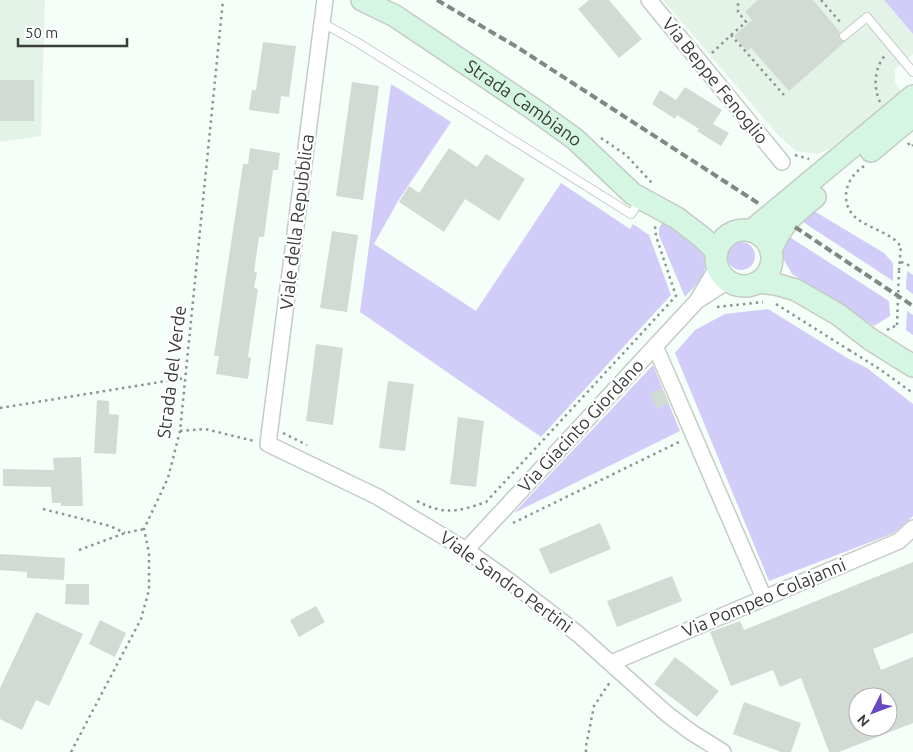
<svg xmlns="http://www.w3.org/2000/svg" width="913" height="752" font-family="Ubuntu,sans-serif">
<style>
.built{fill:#e3f3e7}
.green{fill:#d1ccf8}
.building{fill:#d2dad4;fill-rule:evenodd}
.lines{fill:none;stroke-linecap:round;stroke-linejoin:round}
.lane-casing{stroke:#c4ccc6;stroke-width:10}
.street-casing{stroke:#c4ccc6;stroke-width:18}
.secondary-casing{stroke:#c4ccc6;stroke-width:24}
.path{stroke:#8f9490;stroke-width:2.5;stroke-dasharray:2.5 4;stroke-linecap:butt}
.lane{stroke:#fff;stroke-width:8}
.street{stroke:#fff;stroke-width:15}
.secondary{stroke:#d5f6e2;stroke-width:21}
.rail{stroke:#828783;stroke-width:4;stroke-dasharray:8 4;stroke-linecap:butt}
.path-bridge{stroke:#8f9490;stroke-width:2.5;stroke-dasharray:2.5 4;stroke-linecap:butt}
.labels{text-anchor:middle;stroke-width:4.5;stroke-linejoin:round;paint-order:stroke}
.street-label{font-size:18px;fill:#3a3d3a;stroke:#fff}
</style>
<rect width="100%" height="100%" fill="#f5fef8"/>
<path class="built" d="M0,0H45L41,136L0,142Z
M663,0H884L913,34V54L895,69V82L902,93L831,148L818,154L796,151L779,136Z"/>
<path class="green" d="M884,0H913V34Z
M391,84L451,122L398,201L374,244L476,311L561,183L630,229L633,224L649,235L671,295L541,437L360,312Z
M814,211L884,253L893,263V281L797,218Z
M662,223C679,233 712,246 704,272C701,281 691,290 685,297L659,235V228Z
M788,236L889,301L890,316L874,326L792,274L783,258L782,245Z
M727 256a14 14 0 1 1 28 0a14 14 0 1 1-28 0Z
M907,271L913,275V294L906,289Z
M768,309L847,358L867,368L913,404V516L894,533L769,581L675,353L695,330L725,314Z
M907,311L913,315V335L906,330Z
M653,365L680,431L514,513Z"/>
<path class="building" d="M589,0H609L642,39L619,58L578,9Z
M758,0H813L840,32L839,35V39L843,41H846L789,91L751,48L747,51L734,36L752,20L745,12Z
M263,42L296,46L289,97L281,96L279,114L249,110L252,90H256Z
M0,80H34V121H0Z
M352,82L379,86L363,200L336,196Z
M685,87L722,110L713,124L729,133L721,146L697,131L699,129L677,115L675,119L652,104L660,90L676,100Z
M250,148L280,153L278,170H273L264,237H259L254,272H257L254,288L258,289L248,357L251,358L248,379L216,374L219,356H214L243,164H248Z
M449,148L477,167L486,154L525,179L499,221L465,199L444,232L399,202L409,186L419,193Z
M332,231L358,235L347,312L320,308Z
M316,344L343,348L333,425L306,421Z
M388,381L414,384L405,451L379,448Z
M662,388L669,403L657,409L650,393Z
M97,400L109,401V414L119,415L116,454L94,453Z
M458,417L484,421L476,487L450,484Z
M81,457L83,506H61V503H52L51,487L3,486V469L54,470L53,458Z
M600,523L611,549L550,574L539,549Z
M0,554L65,558L64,580L27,578V572L0,570Z
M913,562V633L873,649L881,670L913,657V723L839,752H829L801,678L780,687L773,670L731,686L710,632L740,621L744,630ZM858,697H888V727H858Z
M672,576L682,601L617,627L607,601Z
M66,584H89V605L65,604Z
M316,606L325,622L299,637L290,620Z
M36,612L83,634L49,706L36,700L22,730L0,719V688Z
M100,620L126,633L115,657L89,644Z
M675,657L719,691L697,717L654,684Z
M744,702L801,723L791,752H781L733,734Z"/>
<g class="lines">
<defs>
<path id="lane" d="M323,23L360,44L631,214L640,200
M844,36L867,17L913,72"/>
<path id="street" d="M325,0L268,444L378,497L466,550L508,580L578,634L667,714L691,732L723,752
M649,0L782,162
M700,299L728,281
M655,346L764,598
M466,550L697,301L718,266
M611,663L899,541L913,528"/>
<g id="secondary">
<path id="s1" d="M362,0L395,16L532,108L575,139L633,194L677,218L703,238L717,252"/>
<path d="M871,151L913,116"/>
<circle cx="744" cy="258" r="28"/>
<path d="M751,231L913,96"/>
<path d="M771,250C783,223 792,215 815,197"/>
<path d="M759,282L775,284L796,290L839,315L870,339L913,366"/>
</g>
</defs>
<use href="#lane" class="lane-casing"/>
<use href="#street" class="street-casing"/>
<use href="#secondary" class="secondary-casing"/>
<path class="path" d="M821,0L841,23
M731,35L746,22L738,12V0
M712,53L731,35L784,95
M880,102C873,87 874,68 886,54
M601,138L626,155L652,183
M908,143L911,147L913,145
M795,155L809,159
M864,166C854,173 846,183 846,196C846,221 871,225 889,236C894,238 897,243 901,246L899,270
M901,262L913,267
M776,304L849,350L853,348
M717,307L763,302
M887,330L897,325
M849,350L878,368L913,393
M0,408L185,378
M180,431L205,429L254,441
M283,433L307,445
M417,501C443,515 458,512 486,502L676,296L656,236L655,226
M43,509L110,526L125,533
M513,523L681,441
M79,550L125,533L144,529
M71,752L141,619L149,590V553L144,529L168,478L180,431L223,0
M586,752V746L594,706L610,682"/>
<use href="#lane" class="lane"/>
<use href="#street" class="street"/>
<use href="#secondary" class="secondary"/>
<path class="rail" d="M437,0L517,47L761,205
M795,227L913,306"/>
<path class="path-bridge" d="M897,325L899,270"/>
</g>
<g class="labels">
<g class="street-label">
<text transform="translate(715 81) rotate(51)" y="6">Via Beppe Fenoglio</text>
<text dy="6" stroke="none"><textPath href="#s1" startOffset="192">Strada Cambiano</textPath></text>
<text transform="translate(297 222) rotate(-83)" y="6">Viale della Repubblica</text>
<text transform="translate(172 372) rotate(-83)" y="6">Strada del Verde</text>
<text transform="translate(581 426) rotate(-47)" y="6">Via Giacinto Giordano</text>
<text transform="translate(506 582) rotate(36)" y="6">Viale Sandro Pertini</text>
<text transform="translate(764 598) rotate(-23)" y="6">Via Pompeo Colajanni</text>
</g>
</g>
<g transform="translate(873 712) rotate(228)"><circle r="24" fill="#ffffff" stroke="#b0b1b0"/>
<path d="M0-4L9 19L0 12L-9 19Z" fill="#6849c2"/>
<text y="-8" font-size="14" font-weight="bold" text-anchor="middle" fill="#3a3d3a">N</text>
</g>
<path d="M18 38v8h109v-8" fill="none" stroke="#3a3d3a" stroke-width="2.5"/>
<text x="25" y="38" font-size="15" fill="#3a3d3a" stroke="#ffffff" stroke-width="4" paint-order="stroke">50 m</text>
</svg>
